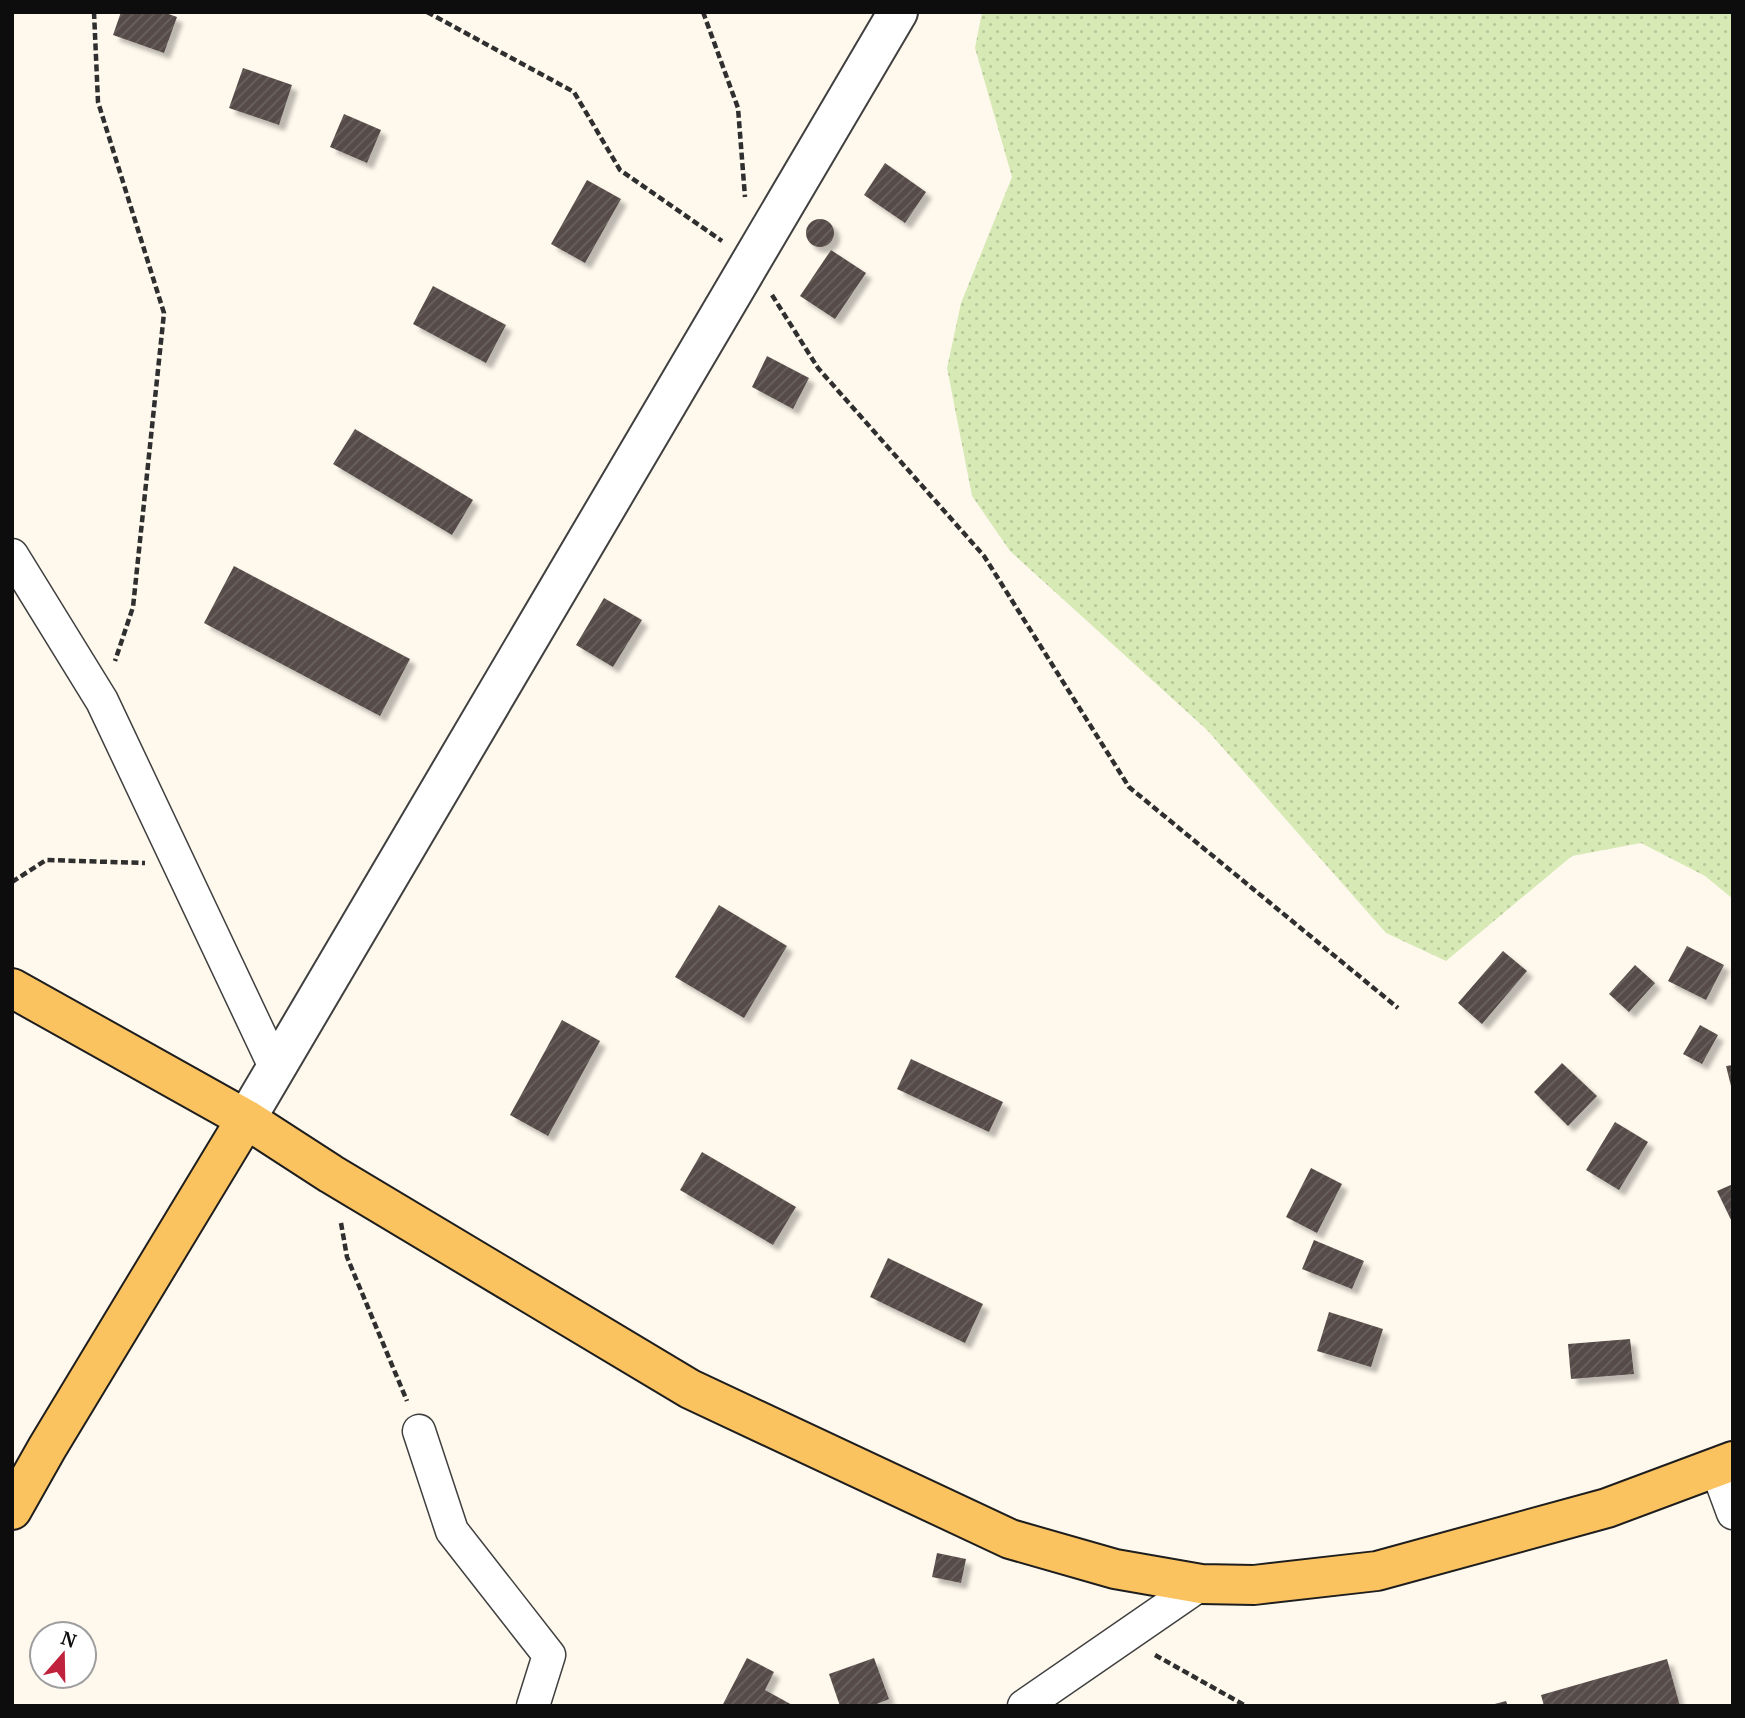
<svg xmlns="http://www.w3.org/2000/svg" width="1745" height="1718" font-family="'PT Serif',serif">
<style>
.grass{fill:url(#grass-dots)}
.building{fill:url(#building-hatch);filter:url(#shadow)}
.lines{fill:none;stroke-linecap:round;stroke-linejoin:round}
.minor-casing{stroke:#404040;stroke-width:35}
.tertiary-casing{stroke:#404040;stroke-width:42}
.primary-casing{stroke:#1e1e1e;stroke-width:42}
.path{stroke:#2f2f2f;stroke-width:4.5;stroke-dasharray:7 3.5;stroke-linecap:butt}
.minor{stroke:#fff;stroke-width:32}
.tertiary{stroke:#fff;stroke-width:38}
.primary{stroke:#fbc260;stroke-width:38}
</style>
<defs>
<pattern id="grass-dots" width="8" height="8" patternUnits="userSpaceOnUse" patternTransform="scale(1.75)"><rect width="8" height="8" fill="#d7eab6"/><path d="M2 2h.1M6 6h.1" fill="none" stroke="#b7c89b" stroke-width="1.8" stroke-linecap="round"/></pattern>
<pattern id="building-hatch" width="6" height="6" patternUnits="userSpaceOnUse" patternTransform="scale(1.75)"><rect width="6" height="6" fill="#564c49"/><path d="M-1 1l2-2M0 6l6-6M5 7l2-2" fill="none" stroke="#69615f"/></pattern>
<filter id="shadow"><feDropShadow dx="6" dy="6" stdDeviation="2" flood-color="#0004"/></filter>
</defs>
<rect width="100%" height="100%" fill="#fff9ed"/>
<path class="grass" d="M982,12H1733V899L1705,876L1641,843L1572,856L1446,961L1386,933L1207,730L1010,551L972,496L947,368L961,303L1012,177L975,48Z"/>
<path class="building" d="M121,12H163L177,17L164,53L113,35Z
M243,68L292,85L279,125L229,108Z
M344,114L381,130L367,163L330,147Z
M885,163L926,192L905,223L864,195Z
M587,180L621,199L585,263L551,244Z
M806 233a14 14 0 1 1 28 0a14 14 0 1 1-28 0Z
M831,250L866,273L835,319L800,296Z
M433,286L506,325L486,363L413,324Z
M767,356L809,378L793,409L752,387Z
M355,429L473,500L452,535L333,464Z
M234,566L410,659L380,716L204,623Z
M604,598L642,620L613,667L576,645Z
M719,905L787,946L744,1018L675,977Z
M1687,946L1724,965L1706,1000L1668,981Z
M1503,951L1527,971L1482,1024L1458,1003Z
M1635,965L1655,983L1629,1012L1609,994Z
M562,1020L600,1041L548,1136L510,1115Z
M1700,1025L1718,1035L1702,1064L1683,1054Z
M911,1059L1003,1102L989,1132L897,1089Z
M1562,1063L1597,1096L1568,1126L1534,1092Z
M1733,1065V1090H1732L1726,1066Z
M1615,1122L1648,1142L1619,1190L1586,1170Z
M702,1152L796,1207L773,1245L680,1190Z
M1311,1168L1342,1184L1317,1233L1286,1217Z
M1733,1184V1224L1717,1191Z
M1314,1240L1364,1261L1352,1289L1302,1269Z
M888,1258L983,1304L965,1343L870,1297Z
M1329,1312L1383,1329L1371,1367L1317,1351Z
M1630,1339L1634,1374L1571,1379L1568,1344Z
M937,1553L966,1559L961,1583L932,1577Z
M747,1658L774,1672L765,1690L794,1706H722Z
M874,1658L889,1699L872,1706H840L829,1674Z
M1667,1659L1680,1706H1544L1541,1695Z
M1506,1701L1508,1706H1491V1705Z"/>
<g class="lines">
<defs>
<path id="minor" d="M12,555L102,701L276,1069
M419,1431L452,1531L549,1655L533,1706
M1716,1467L1733,1513
M1024,1706L1201,1584"/>
<path id="tertiary" d="M246,1119L898,12"/>
<path id="primary" d="M12,988L246,1119L331,1174L690,1389L1010,1539L1115,1569L1201,1584L1254,1585L1377,1571L1607,1508L1733,1461
M12,1510L47,1448L246,1119"/>
</defs>
<use href="#minor" class="minor-casing"/>
<use href="#tertiary" class="tertiary-casing"/>
<use href="#primary" class="primary-casing"/>
<path class="path" d="M94,12L98,102L164,313L133,607L115,661
M427,12L574,92L620,170L722,241
M703,12L738,108L745,197
M772,295L818,368L984,556L1129,787L1398,1008
M12,882L46,860L145,863
M341,1223L347,1257L407,1401
M1155,1655L1246,1706"/>
<use href="#minor" class="minor"/>
<use href="#tertiary" class="tertiary"/>
<use href="#primary" class="primary"/>
</g>
<rect width="1745" height="1718" fill="none" stroke="#0d0d0d" stroke-width="28"/>
<g transform="translate(63 1655) rotate(20)"><circle r="33" fill="#ffffff" stroke="#9e9e9e" stroke-width="2"/>
<path d="M0-5L12 26L0 18L-12 26Z" fill="#c0223d"/>
<text y="-10" font-size="19" font-weight="bold" text-anchor="middle" fill="#0d0d0d">N</text>
</g>
</svg>
